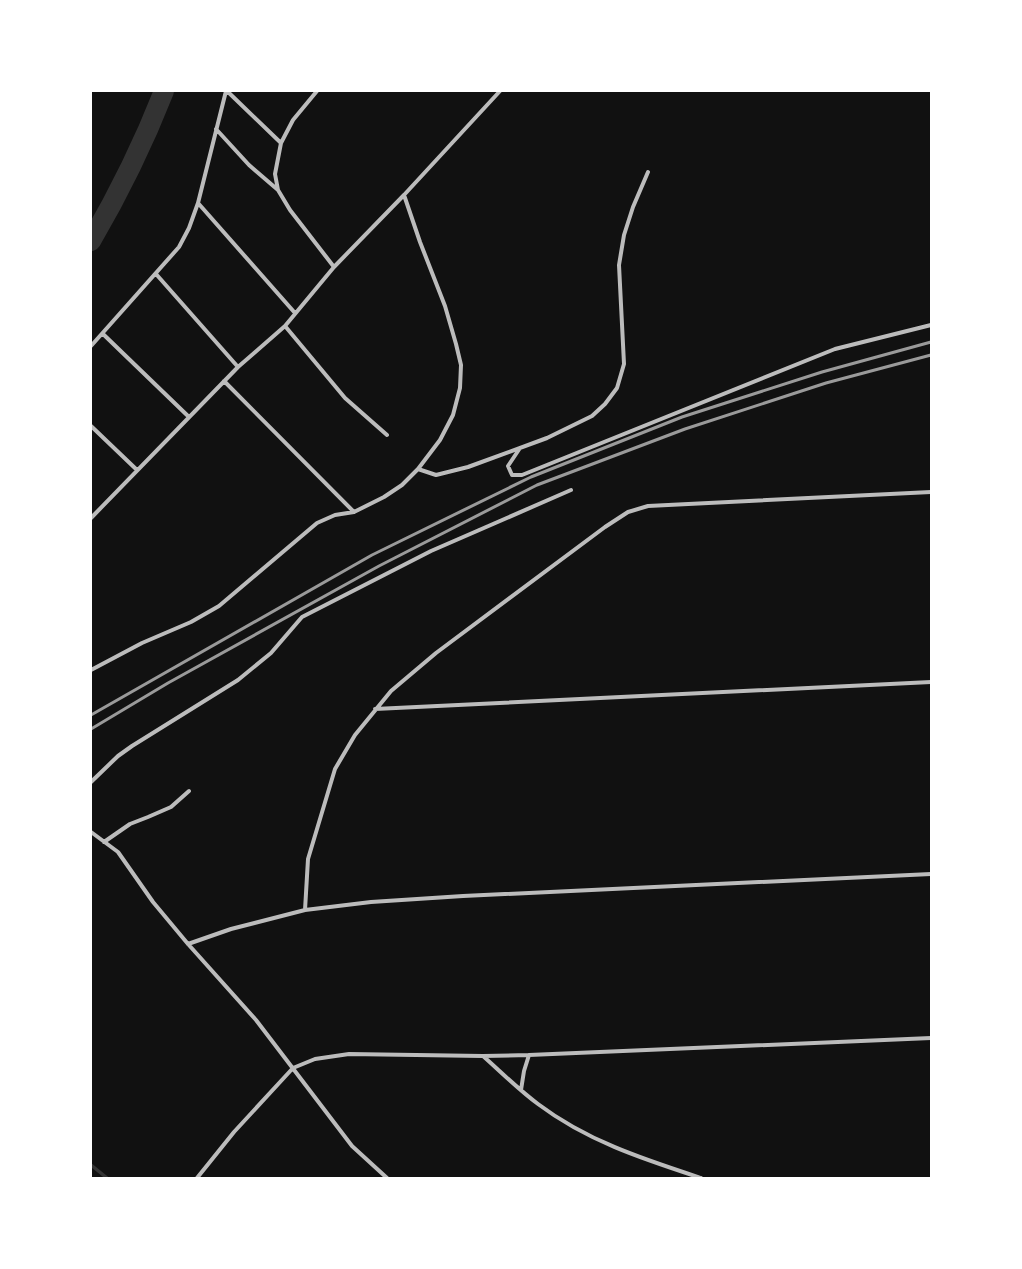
<svg xmlns="http://www.w3.org/2000/svg" width="1022" height="1269" font-family="Jost,sans-serif">
<style>
.lines{fill:none;stroke-linecap:round;stroke-linejoin:round}
.stream{stroke:#333;stroke-width:3.5}
.river{stroke:#333;stroke-width:20}
.minor{stroke:#bcbcbc;stroke-width:4}
.rail{stroke:#9a9a9a;stroke-width:3}
</style>
<rect width="100%" height="100%" fill="#111"/>
<g class="lines">
<path class="stream" d="M91,1165L107,1178"/>
<path class="river" d="M91,241C119,193 144,142 164,91"/>
<path class="minor" d="M227,91L281,143
M317,91L293,120L281,143L275,174L278,190L290,210L334,267
M216,129L249,165L278,190
M198,203L295,313
M156,274L238,367
M285,326L345,398L387,435
M103,334L189,417
M91,346L179,247L189,228L198,203L226,91
M224,381L354,512
M91,426L137,470
M520,448L508,466L512,475H522L835,349L931,325
M418,469L436,475L468,467L547,438L592,416L605,404L617,388L624,364L619,265L624,235L633,207L648,172
M91,518L238,367L285,326L334,267L404,195L500,91
M91,670L142,643L191,622L219,606L317,523L335,515L354,512L384,497L402,485L418,469L440,440L453,415L460,388L461,365L456,344L445,306L420,242L404,195
M375,709L931,682
M91,782L118,756L132,746L238,680L271,653L302,617L431,551L571,490
M91,832L118,852L153,902L188,944L256,1020L352,1146L387,1178
M104,842L130,824L148,817L171,807L189,791
M305,910L308,859L335,769L355,735L391,691L436,653L605,527L628,512L648,506L931,492
M188,944L231,929L305,910L371,902L463,896L931,874
M483,1056C501,1072 519,1090 538,1104C587,1141 643,1159 701,1178
M521,1090L524,1071L529,1055
M197,1178L234,1132L293,1068L315,1059L349,1054L483,1056L529,1055L931,1038"/>
<path class="rail" d="M91,715L372,555L531,477L682,417L822,372L931,342
M91,729L168,683L379,566L537,485L685,429L826,383L931,355"/>
</g>
<rect width="1022" height="1269" fill="none" stroke="#ffffff" stroke-width="184"/>
</svg>
